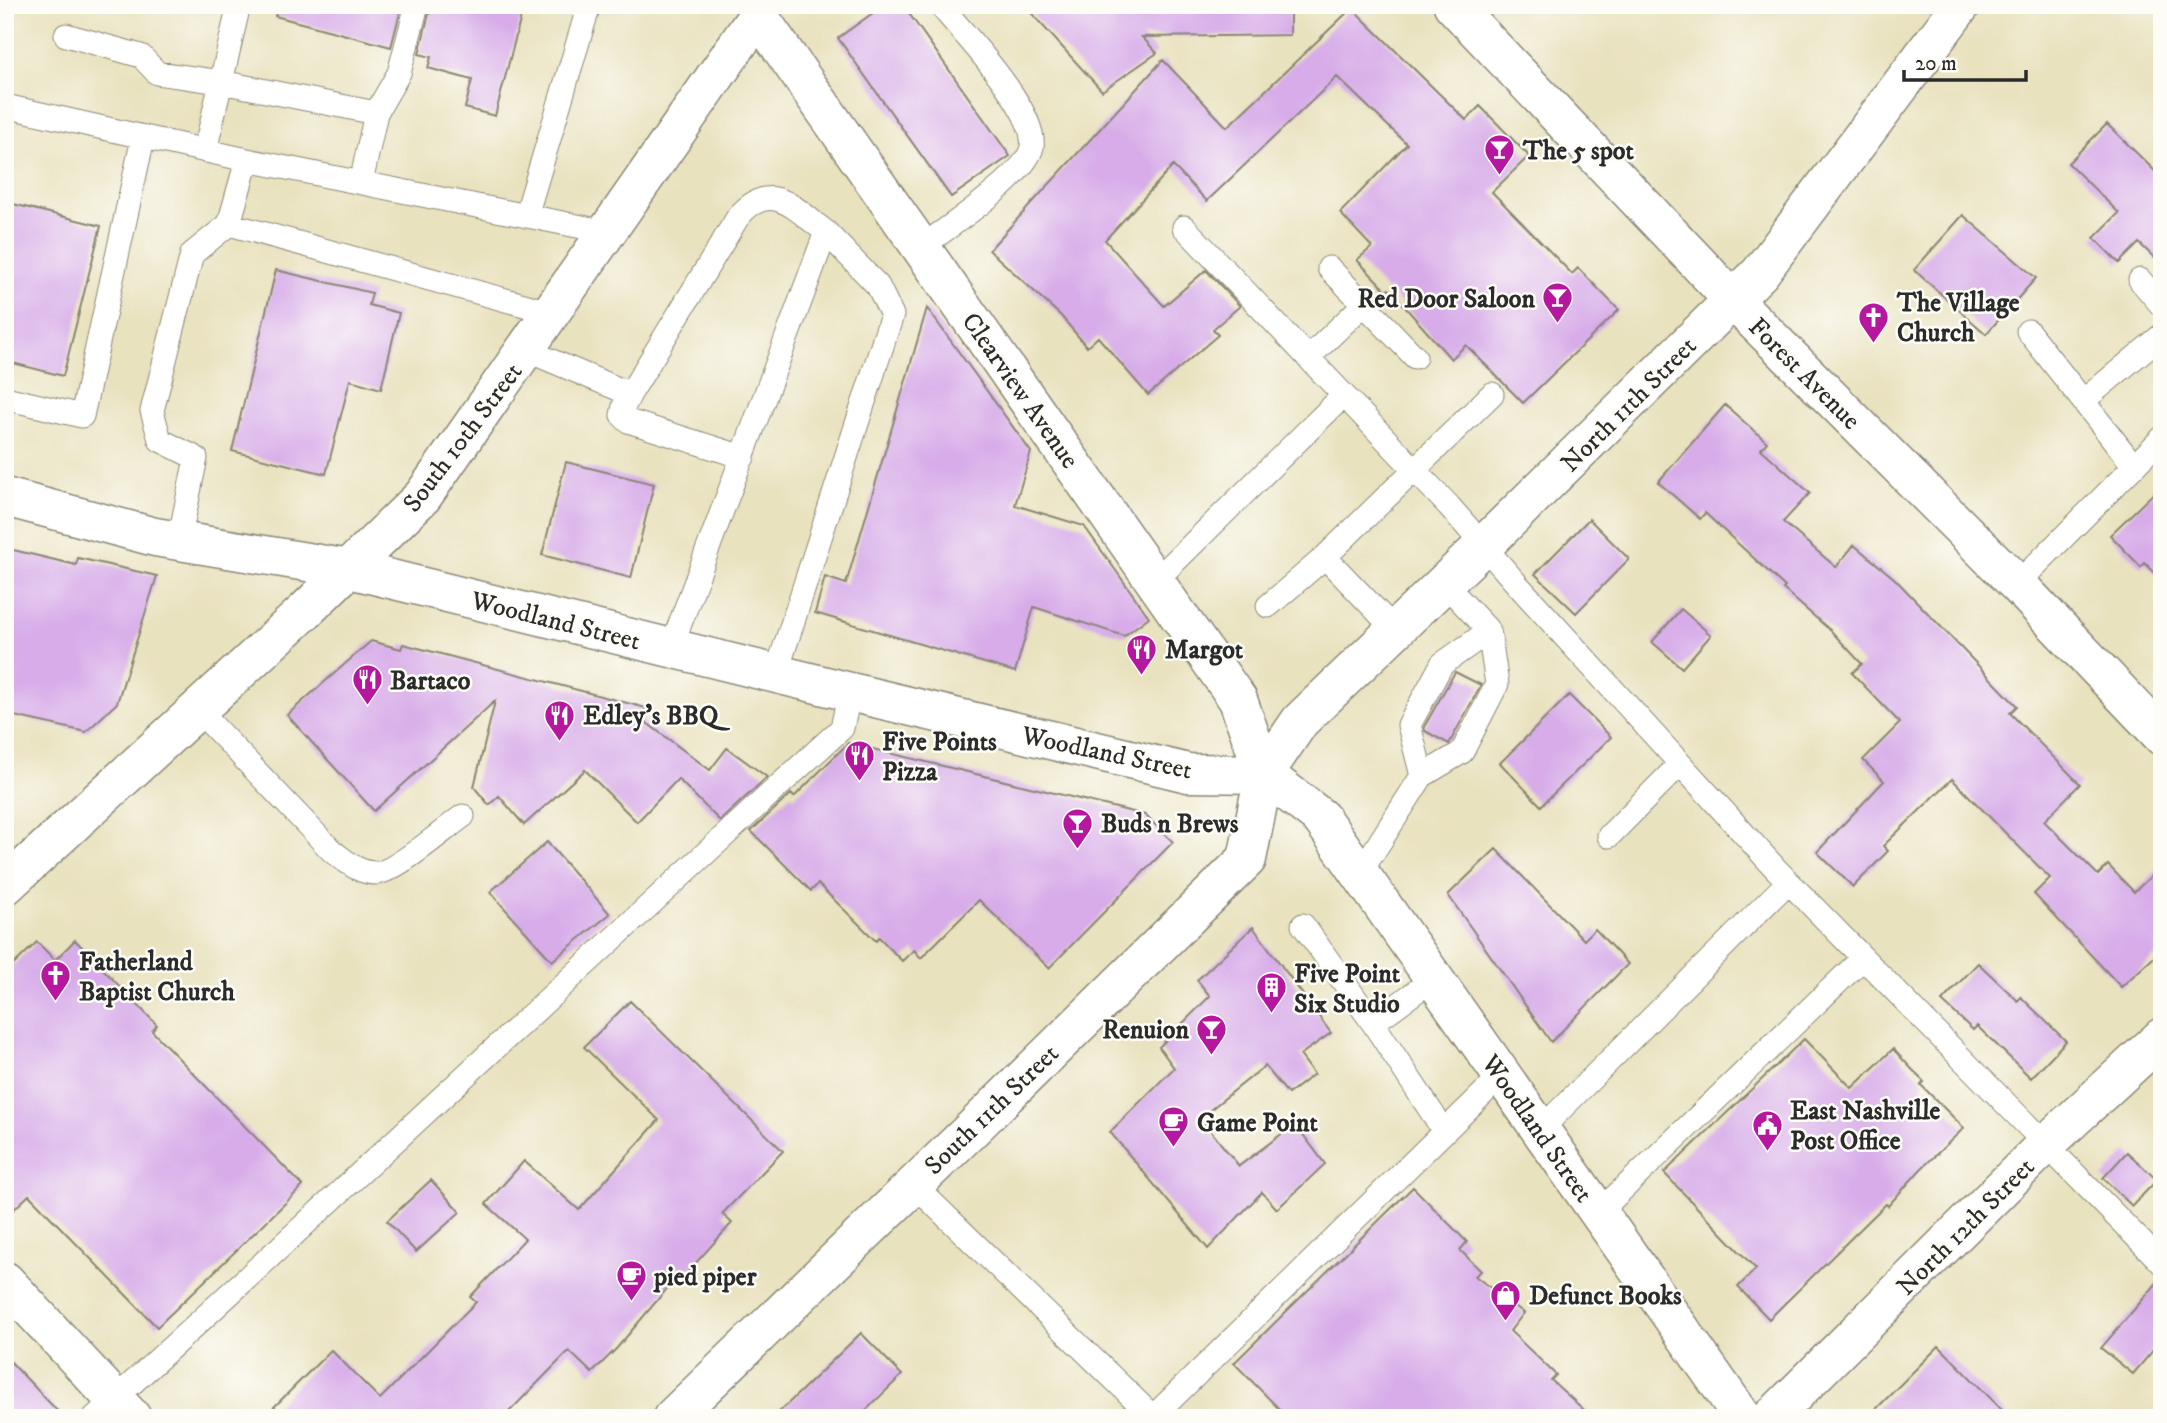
<svg xmlns="http://www.w3.org/2000/svg" width="2167" height="1423" font-family="'IM FELL DW Pica',serif">
<style>
.building{fill:#d7ace9}
.lines{fill:none;stroke-linecap:round;stroke-linejoin:round}
.service-casing{stroke:#8a8675;stroke-width:25}
.minor-casing{stroke:#8a8675;stroke-width:41}
.tertiary-casing{stroke:#8a8675;stroke-width:41}
.service{stroke:#fff;stroke-width:23}
.minor{stroke:#fff;stroke-width:38}
.tertiary{stroke:#fff;stroke-width:38}
.labels{text-anchor:middle;stroke-width:5;stroke-linejoin:round;paint-order:stroke}
.poi-label{font-size:26px;font-weight:bold;fill:#2b2b2b;stroke:#fdfcf7;text-anchor:start}
.street-label{font-size:26px;fill:#2b2b2b;stroke:#fdfcf7}
</style>
<rect width="100%" height="100%" fill="#fdfcf7"/>
<filter id="ink" filterUnits="userSpaceOnUse"><feTurbulence type="fractalNoise" baseFrequency=".0143" numOctaves="2"/><feDisplacementMap in="SourceGraphic" scale="14" xChannelSelector="R" yChannelSelector="G"/><feConvolveMatrix kernelMatrix="1 2 1 2 8 2 1 2 1" color-interpolation-filters="sRGB"/></filter>
<filter id="wash" filterUnits="userSpaceOnUse"><feTurbulence type="fractalNoise" baseFrequency=".00686" numOctaves="4" result="noise"/><feDisplacementMap in="SourceGraphic" scale="28" xChannelSelector="R" yChannelSelector="G"/><feGaussianBlur stdDeviation="1.57" result="paint"/><feColorMatrix in="noise" values="0 0 0 0 0 0 0 0 0 0 0 0 0 0 0 0 0 1.4 0 .05"/><feComposite in="paint" operator="in"/></filter>
<g filter="url(#wash)">
<rect width="100%" height="100%" fill="#e9e2bf"/>
<g id="blocks">
<path class="building" d="M277,5H402L391,47L275,16Z
M431,5H524L495,116L465,108L472,80L428,68L431,57L419,54Z
M884,5H903L1010,156L951,197L838,38Z
M1024,5H1290V35L1142,37L1157,53L1102,91Z
M1352,8L1466,120L1480,106L1529,156L1492,192L1572,274L1578,268L1619,310L1523,403L1466,345L1451,359L1389,289L1387,291L1357,260L1372,247L1340,213L1407,144L1337,77L1207,201L1173,166L1105,240L1164,306L1206,270L1240,306L1213,329L1218,335L1148,395L1098,337L1087,347L1061,316L989,250L1163,60L1227,127Z
M2107,124L2162,178V265L2139,243L2119,263L2094,238L2119,213L2068,163Z
M5,202L101,226L63,376L5,361Z
M1963,215L2036,278L1986,334L1914,270Z
M276,270L372,293L369,305L399,313L381,389L350,380L326,474L232,451Z
M927,308L1031,452L1015,505L1084,526L1149,617L1124,636L1034,607L1015,672L815,613L825,577L846,584Z
M1725,405L1767,442L1761,449L1810,493L1783,522L1836,567L1854,545L1895,579L2017,706L2010,713L2080,784L2044,821L2098,875L2108,865L2134,892L2162,866V950L2121,987L2034,894L2050,878L1952,779L1883,846L1888,851L1853,887L1817,852L1884,781L1863,760L1900,723L1852,673L1862,664L1831,631L1783,589L1785,587L1705,513L1700,519L1658,482Z
M566,462L654,484L631,578L542,555Z
M2162,485V580L2145,563L2141,567L2110,535Z
M1589,519L1629,559L1576,613L1535,574Z
M5,548L76,565L78,558L157,576L117,703L86,732L5,714Z
M1681,609L1711,635L1682,668L1652,642Z
M371,641L401,649L403,644L646,708L643,720L710,770L727,748L767,777L720,821L678,779L637,822L585,770L524,825L499,796L489,805L474,787L495,701L374,811L287,715Z
M1455,672L1481,685L1449,744L1425,731L1424,727Z
M1569,695L1611,737L1541,806L1500,763Z
M848,743L1145,815L1173,842L1049,968L979,900L921,958L914,950L902,961L879,937L876,941L818,884L811,891L751,831L791,794L794,797Z
M547,842L610,914L552,961L490,892Z
M1496,849L1584,940L1595,929L1628,964L1551,1042L1448,895Z
M1253,927L1331,1033L1300,1055L1314,1074L1288,1094L1265,1066L1200,1118L1239,1166L1295,1124L1325,1164L1277,1209L1262,1192L1208,1249L1110,1132L1174,1068L1159,1047L1210,996L1197,980Z
M75,940L157,1025L152,1031L303,1186L157,1327L29,1195L5,1218V973L37,942L55,960Z
M1978,963L2018,1001L2021,997L2066,1041L2031,1078L1977,1026L1973,1030L1942,1001Z
M630,1001L783,1151L722,1214L732,1223L684,1276L680,1273L617,1348L592,1373L569,1351L503,1418H263L331,1350L380,1399L476,1302L470,1297L525,1239L486,1204L524,1161L579,1210L659,1120L584,1047Z
M1804,1039L1852,1088L1893,1049L1924,1082L1921,1085L1964,1128L1920,1170L1888,1206L1886,1204L1769,1319L1738,1287L1756,1269L1664,1173Z
M2127,1152L2157,1180L2132,1206L2103,1178Z
M431,1180L460,1212L416,1252L387,1221Z
M1413,1187L1467,1242L1460,1250L1481,1271L1475,1276L1524,1313L1510,1331L1556,1375L1551,1380L1593,1418H1288L1234,1363Z
M2162,1277V1340L2133,1374L2101,1348Z
M861,1333L902,1375L858,1418H773Z
M1939,1346L2010,1418H1867Z
M5,1356L64,1418H5Z"/>
</g>
</g>
<g filter="url(#ink)">
<use href="#blocks" fill-opacity="0" stroke="#8a8675" stroke-width="2"/>
<g class="lines">
<defs>
<path id="service" d="M239,5L221,82L376,113
M66,35L141,56L157,73L221,82L205,151
M5,106L247,160L607,232
M361,183L376,113L399,73L417,5
M526,216L589,5
M229,224L553,313
M1184,227L1449,506L1516,583L1776,869L2162,1263
M921,247C946,229 1026,176 1032,147C1038,111 963,33 940,5
M2140,280L2162,306
M1364,304L1415,357
M2028,331L2134,466
M526,350L630,394
M1308,358L1364,304L1329,268
M5,398L82,416L143,138
M2083,401L2162,335
M179,541L196,458L160,440L152,411L192,254L229,224L247,160
M1325,557L1395,630
M1155,581L1343,396
M2017,584L2162,438
M1268,606L1325,557L1492,394
M671,648L826,232C795,209 771,178 738,217L630,394L624,406L622,415L628,421L743,457
M776,674L892,315L878,286L826,232
M197,709L332,851C346,861 358,873 376,873C394,873 446,828 463,816
M1422,776L1409,725L1442,664L1489,631
M1609,836L1680,764
M1360,873L1422,776L1462,752L1497,684L1489,631L1444,583
M1303,925L1373,1023L1433,979
M1373,1023L1444,1131
M1539,1131L1788,882
M914,1185L1154,1418
M1598,1213L1863,958
M1153,1417L1501,1076
M94,1418C345,1190 591,957 842,728L850,692"/>
<path id="minor" d="M1453,5L1733,300L2017,584L2162,736
M5,886L303,613L423,496L758,15L760,5
M5,1281L132,1418
M672,1418L968,1133L1247,859L1264,774L1238,700L758,15
M1771,1418L2045,1145L2162,1037"/>
<path id="tertiary" d="M5,497L155,537L350,569L850,692L1188,773L1264,774L1321,818L1743,1418
M1264,774L1300,721L1483,546L1760,273L1961,5"/>
</defs>
<use href="#service" class="service-casing"/>
<use href="#minor" class="minor-casing"/>
<use href="#tertiary" class="tertiary-casing"/>
<use href="#service" class="service"/>
<use href="#minor" class="minor"/>
<use href="#tertiary" class="tertiary"/>
</g>
</g>
<defs>
<symbol id="bar-pin" viewBox="-11 -11 22 30"><path d="M0 17L-7.5 6A9.5 9.5 0 1 1 7.5 6Z" fill="#b5179e" stroke="#fdfcf7"/><path d="M-6-5H6L.8 .8V4.5H3.5V6h-7V4.5H-.8V.8Z" fill="#fff"/></symbol>
<symbol id="church-pin" viewBox="-11 -11 22 30"><path d="M0 17L-7.5 6A9.5 9.5 0 1 1 7.5 6Z" fill="#b5179e" stroke="#fdfcf7"/><path d="M-1.2-6h2.4v3.5h3.3v2.4h-3.3V6h-2.4V-.1h-3.3v-2.4h3.3Z" fill="#fff"/></symbol>
<symbol id="restaurant-pin" viewBox="-11 -11 22 30"><path d="M0 17L-7.5 6A9.5 9.5 0 1 1 7.5 6Z" fill="#b5179e" stroke="#fdfcf7"/><path d="M-5-6h1v4h1v-4h1v4h1v-4h1v5L-1.5 .5V6h-2V.5L-5-1ZM5-6V6H3V1.5H1.5Q1.5-4 5-6Z" fill="#fff"/></symbol>
<symbol id="building-pin" viewBox="-11 -11 22 30"><path d="M0 17L-7.5 6A9.5 9.5 0 1 1 7.5 6Z" fill="#b5179e" stroke="#fdfcf7"/><path d="M-4-6H4V6H1V3H-1V6H-4ZM-2.5-4.3h1.7v1.8h-1.7ZM.8-4.3h1.7v1.8H.8ZM-2.5-1h1.7V.8h-1.7ZM.8-1h1.7V.8H.8Z" fill="#fff"/></symbol>
<symbol id="cafe-pin" viewBox="-11 -11 22 30"><path d="M0 17L-7.5 6A9.5 9.5 0 1 1 7.5 6Z" fill="#b5179e" stroke="#fdfcf7"/><path d="M-5.5-4.5H6V0H3Q3 3.5 0 3.5H-2.5Q-5.5 3.5-5.5 0ZM3-3.2v2h1.7v-2ZM-6 4.5H4V6H-6Z" fill="#fff"/></symbol>
<symbol id="civic-pin" viewBox="-11 -11 22 30"><path d="M0 17L-7.5 6A9.5 9.5 0 1 1 7.5 6Z" fill="#b5179e" stroke="#fdfcf7"/><path d="M-.6-6.5H3V-4.5H.6V-3L4-1V1h2V6H-6V1h2V-1L-.6-3ZM-1.2 2.5V6h2.4V2.5Z" fill="#fff"/></symbol>
<symbol id="shop-pin" viewBox="-11 -11 22 30"><path d="M0 17L-7.5 6A9.5 9.5 0 1 1 7.5 6Z" fill="#b5179e" stroke="#fdfcf7"/><path d="M-5-2.5h2.3a2.7 3.5 0 0 1 5.4 0H5L5.5 6h-11ZM-1.5-2.5h3a1.5 2.3 0 0 0-3 0Z" fill="#fff"/></symbol>
</defs>
<g fill-rule="evenodd">
<use href="#bar-pin" x="1482" y="132" width="35" height="47"/>
<use href="#bar-pin" x="1540" y="280" width="35" height="47"/>
<use href="#church-pin" x="1856" y="300" width="35" height="47"/>
<use href="#restaurant-pin" x="1124" y="632" width="35" height="47"/>
<use href="#restaurant-pin" x="350" y="662" width="35" height="47"/>
<use href="#restaurant-pin" x="542" y="698" width="35" height="47"/>
<use href="#restaurant-pin" x="842" y="738" width="35" height="47"/>
<use href="#bar-pin" x="1060" y="806" width="35" height="47"/>
<use href="#church-pin" x="38" y="958" width="35" height="47"/>
<use href="#building-pin" x="1254" y="970" width="35" height="47"/>
<use href="#bar-pin" x="1194" y="1012" width="35" height="47"/>
<use href="#cafe-pin" x="1156" y="1104" width="35" height="47"/>
<use href="#civic-pin" x="1750" y="1108" width="35" height="47"/>
<use href="#cafe-pin" x="614" y="1258" width="35" height="47"/>
<use href="#shop-pin" x="1488" y="1278" width="35" height="47"/>
</g>
<g class="labels">
<g class="poi-label">
<text x="1523" y="159">The 5 spot</text>
<text x="1535" y="307" text-anchor="end">Red Door Saloon</text>
<text x="1897" y="311">The Village<tspan x="1897" dy="30">Church</tspan></text>
<text x="1165" y="658">Margot</text>
<text x="390" y="689">Bartaco</text>
<text x="583" y="724">Edley's BBQ</text>
<text x="882" y="750">Five Points<tspan x="882" dy="30">Pizza</tspan></text>
<text x="1101" y="832">Buds n Brews</text>
<text x="79" y="970">Fatherland<tspan x="79" dy="30">Baptist Church</tspan></text>
<text x="1294" y="982">Five Point<tspan x="1294" dy="30">Six Studio</tspan></text>
<text x="1189" y="1038" text-anchor="end">Renuion</text>
<text x="1790" y="1119">East Nashville<tspan x="1790" dy="30">Post Office</tspan></text>
<text x="1197" y="1131">Game Point</text>
<text x="654" y="1285">pied piper</text>
<text x="1529" y="1304">Defunct Books</text>
</g>
<g class="street-label">
<text transform="translate(1805 373) rotate(45)" y="9">Forest Avenue</text>
<text transform="translate(1021 390) rotate(55)" y="9">Clearview Avenue</text>
<text transform="translate(1628 404) rotate(-45)" y="9">North 11th Street</text>
<text transform="translate(462 437) rotate(-53)" y="9">South 10th Street</text>
<text transform="translate(556 620) rotate(14)" y="9">Woodland Street</text>
<text transform="translate(1107 752) rotate(12)" y="9">Woodland Street</text>
<text transform="translate(991 1109) rotate(-44)" y="9">South 11th Street</text>
<text transform="translate(1538 1128) rotate(55)" y="9">Woodland Street</text>
<text transform="translate(1965 1226) rotate(-45)" y="9">North 12th Street</text>
</g>
</g>
<rect width="2167" height="1423" fill="none" stroke="#fdfcf7" stroke-width="28"/>
<path d="M1904 70v10h122v-10" fill="none" stroke="#2b2b2b" stroke-width="3.5"/>
<text x="1915" y="70" font-size="21" fill="#2b2b2b" stroke="#fdfcf7" stroke-width="5" paint-order="stroke">20 m</text>
</svg>
